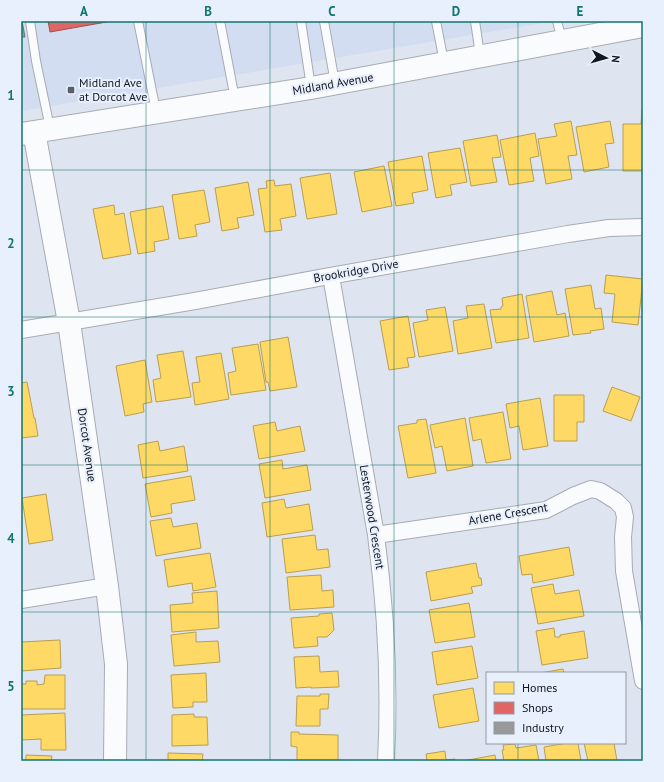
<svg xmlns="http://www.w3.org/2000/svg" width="664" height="782" font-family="'PT Sans',sans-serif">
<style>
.built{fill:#d2ddf2}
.homes{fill:#ffd966;stroke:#b89e50}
.shops{fill:#e06666;stroke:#a24e50}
.industry{fill:#999;stroke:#707274}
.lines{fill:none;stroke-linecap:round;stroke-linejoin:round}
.lane-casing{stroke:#a7abb4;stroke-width:10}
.street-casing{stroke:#a7abb4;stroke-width:18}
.secondary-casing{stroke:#a7abb4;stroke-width:24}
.lane{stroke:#fafbfd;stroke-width:8}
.street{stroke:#fafbfd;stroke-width:16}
.secondary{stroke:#fafbfd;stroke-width:22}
.grid{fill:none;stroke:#0f766e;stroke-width:1;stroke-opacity:0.55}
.poi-dot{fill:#5a5e67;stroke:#e8f0fd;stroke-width:1.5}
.labels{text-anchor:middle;stroke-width:4;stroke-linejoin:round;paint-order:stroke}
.poi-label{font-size:12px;fill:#12161d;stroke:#e8f0fd;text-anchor:start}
.street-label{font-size:12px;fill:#12161d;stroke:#e8f0fd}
.neatline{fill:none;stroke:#0f766e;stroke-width:1.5}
.grid-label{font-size:13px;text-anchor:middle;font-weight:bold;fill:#0f766e}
</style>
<rect width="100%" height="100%" fill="#dfe5f0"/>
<path class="built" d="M21,21H555L21,111Z"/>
<path class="homes" d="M642,109H643V171H623V124H641Z
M571,121L577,155L568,156L572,179L546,184L538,139L557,136L554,124Z
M610,121L614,143L605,144L609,167L584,172L576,127Z
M535,133L539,156L530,158L534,181L509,185L500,140Z
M497,135L501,157L492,158L497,182L471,186L463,141Z
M460,148L467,182L450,185L452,195L436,198L428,153Z
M422,156L428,190L412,193L414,203L396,206L388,162Z
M384,166L392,206L362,212L354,172Z
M330,173L337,214L307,219L300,178Z
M274,180L275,186L291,184L296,216L280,219L282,230L265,232L258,189L267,188L266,181Z
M248,182L254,215L237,218L239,228L222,231L215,188Z
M204,190L210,222L195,225L197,236L179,239L172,195Z
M114,205L115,215L124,213L131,254L103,259L93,209Z
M163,206L169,239L154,242L155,251L138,254L130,212Z
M606,275L643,279L638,325L612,322L615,294L604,293Z
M591,285L595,309L601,308L604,329L590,331L591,333L573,335L565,289Z
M552,291L557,315L565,313L569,336L534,342L526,296Z
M522,294L529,338L496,343L490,310L501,309V307L503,306L502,298Z
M484,304L492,348L458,354L453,321L468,318L466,306Z
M445,307L453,351L419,357L413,323L428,320L426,310Z
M408,316L415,357L407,358L409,367L389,370L380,321Z
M288,337L297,387L270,391L268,382H266L260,342Z
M258,344L266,390L231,395L228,373L236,371L232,348Z
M183,351L191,397L156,402L153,380L161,378L157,355Z
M221,353L229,399L195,405L192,383L200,382L196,357Z
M145,360L152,402L143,404L144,412L125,416L116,366Z
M27,382L34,418H35L38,436L21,438V383Z
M612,387L640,397L631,421L603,411Z
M554,395H584V422H577V441H554Z
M540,398L548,446L523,450L519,426L510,428L506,404Z
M503,412L511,459L486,463L481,439L473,441L469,418Z
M465,418L473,466L447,471L442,446L435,448L430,425Z
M426,419L436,473L408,478L398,426L417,423V420Z
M275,422L277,431L300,426L305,451L259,459L253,426Z
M158,441L160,451L184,446L188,471L143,478L138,445Z
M282,460L283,469L307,465L311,490L265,498L259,464Z
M191,476L195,500L171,504L172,513L151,517L145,484Z
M46,494L53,540L29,544L22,498Z
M284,499L286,508L309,504L313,530L267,537L262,503Z
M171,518L173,527L197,523L201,548L156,556L150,521Z
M315,535L317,550L328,549L330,567L286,573L282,539Z
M569,547L574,575L533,583L532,574L522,575L519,556Z
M210,553L216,587L193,591L192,583L168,587L164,560Z
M476,563L479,578H481L482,585L471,587L473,593L431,601L426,572Z
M321,575L322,591L333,590L334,607L290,610L287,577Z
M553,584L555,594L579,590L584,616L538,624L531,588Z
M217,591L219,628L172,632L170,605L193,603L192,593Z
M469,603L475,637L435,643L429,610Z
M332,613L334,630L327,637H317L318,646L294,648L291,618L319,616V614Z
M554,628L555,637H560V635L584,631L588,658L542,665L536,631Z
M196,632V642L218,641L220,662L174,666L171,635Z
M60,640L61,668L21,671V642Z
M472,646L478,678L437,685L432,652Z
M319,656L320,672L338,671L339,687L311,688V687L296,688L294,657Z
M563,669L564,673H540Z
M206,673L207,702H193V707L173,708L171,675Z
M45,675H65V709H21V684H26V681H37V685L44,684Z
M473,688L479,721L439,728L433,695Z
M320,694H329L328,709H320V726H296L297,696H320Z
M65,713L66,750H41V739L21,740V715Z
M194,714V717H207L208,745L172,746V715Z
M291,732H299V734L338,735V761H297V747L291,746Z
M567,743H578L581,761H546L544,747Z
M584,743H614L617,761H588Z
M515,744L516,748L536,745L539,761H504L502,750H504L503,745Z
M445,751L446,760L455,759V761H427L426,754Z
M168,753L203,754L202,761H168Z
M26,755L52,756L51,761H26Z
M495,755L496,761H463Z"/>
<path class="shops" d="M48,21H112L50,32Z"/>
<path class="industry" d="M21,21H22L25,37H21Z"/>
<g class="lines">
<defs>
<path id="lane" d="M30,21L36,61L50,128
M138,21L156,111
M220,21L235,99
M301,21L311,87
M324,21L335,83
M436,21L444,62
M475,21L480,55
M557,21L562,40"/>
<path id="street" d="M331,276L376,535C386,610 390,685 386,761
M21,330L195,301L324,277L568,234L609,228L643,227
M376,535L546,510L573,496L591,489L600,491L616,501L623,508L625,517L623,537L624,571L643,681
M21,600L107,586"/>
<path id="secondary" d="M34,132L69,322L107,586L116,664L115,761
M21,134L311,88L643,26"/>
</defs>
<use href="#lane" class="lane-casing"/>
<use href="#street" class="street-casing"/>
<use href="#secondary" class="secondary-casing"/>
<use href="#lane" class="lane"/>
<use href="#street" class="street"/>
<use href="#secondary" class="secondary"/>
</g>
<path class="grid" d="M146,21V761M270,21V761M394,21V761M518,21V673M21,170H643M21,317H643M21,465H643M21,612H643M518,743V761"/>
<rect class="poi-dot" x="67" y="86" width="8" height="8" rx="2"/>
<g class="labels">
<g class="poi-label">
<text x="79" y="87">Midland Ave<tspan x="79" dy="14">at Dorcot Ave</tspan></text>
</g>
<g class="street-label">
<text transform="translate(333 84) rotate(-10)" y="4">Midland Avenue</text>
<text transform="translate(356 271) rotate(-10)" y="4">Brookridge Drive</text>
<text transform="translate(87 445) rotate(82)" y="4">Dorcot Avenue</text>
<text transform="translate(508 514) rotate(-10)" y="4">Arlene Crescent</text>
<text transform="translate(372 517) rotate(81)" y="4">Lesterwood Crescent</text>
</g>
</g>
<rect width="664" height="782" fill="none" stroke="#e8f0fd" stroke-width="44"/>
<rect x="486" y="672" width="140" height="72" fill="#e8f0fd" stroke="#9299a3"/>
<rect x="494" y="682" width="20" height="12" fill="#ffd966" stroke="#9299a3"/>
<text x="522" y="692" font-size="12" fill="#12161d">Homes</text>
<rect x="494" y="702" width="20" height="12" fill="#e06666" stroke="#9299a3"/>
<text x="522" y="712" font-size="12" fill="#12161d">Shops</text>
<rect x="494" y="722" width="20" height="12" fill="#999999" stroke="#9299a3"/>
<text x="522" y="732" font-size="12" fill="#12161d">Industry</text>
<g transform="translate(606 58) rotate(96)" stroke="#e8f0fd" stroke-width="3" paint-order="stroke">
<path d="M0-3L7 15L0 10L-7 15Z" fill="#12161d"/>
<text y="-6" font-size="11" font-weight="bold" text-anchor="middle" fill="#12161d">N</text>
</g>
<rect x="22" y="22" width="620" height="738" class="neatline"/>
<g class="grid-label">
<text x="84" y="16">A</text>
<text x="208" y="16">B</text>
<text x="332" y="16">C</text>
<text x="456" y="16">D</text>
<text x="580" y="16">E</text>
<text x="11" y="100">1</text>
<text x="11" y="248">2</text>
<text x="11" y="396">3</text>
<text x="11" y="543">4</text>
<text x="11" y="691">5</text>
</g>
</svg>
